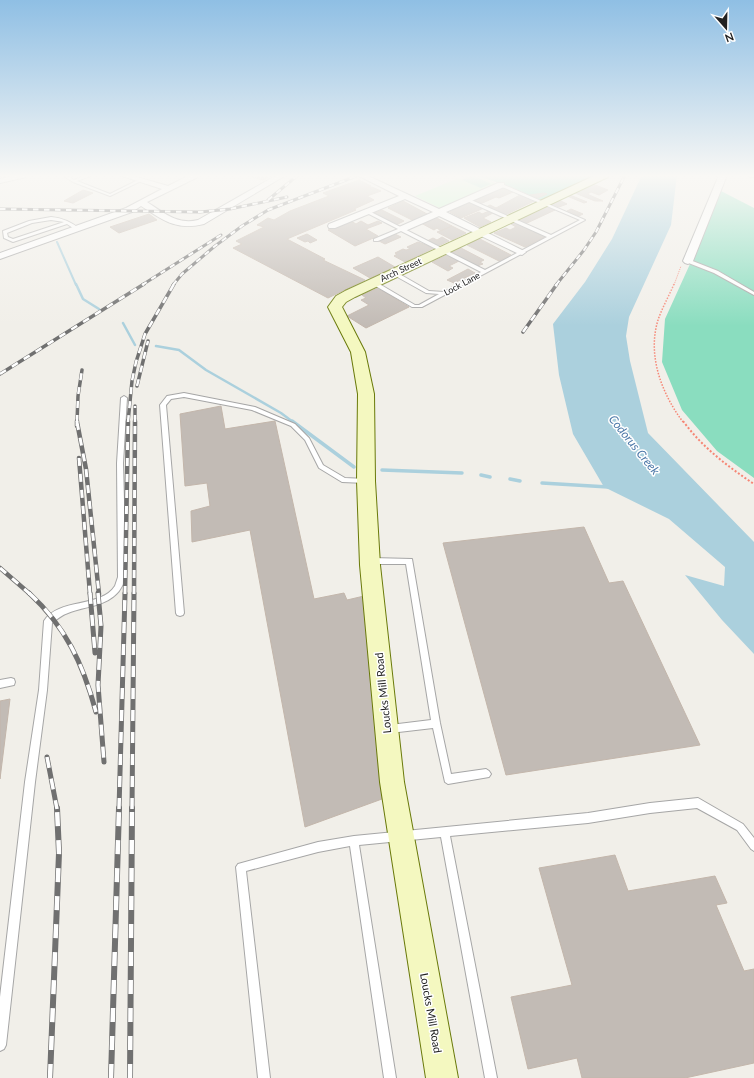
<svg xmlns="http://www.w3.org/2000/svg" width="754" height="1078" font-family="Lato,sans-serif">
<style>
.park{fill:#c9f8ce}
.pitch{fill:#8addbf}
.water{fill:#abd0dd}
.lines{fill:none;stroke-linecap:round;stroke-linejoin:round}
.stream-far2{stroke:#abd0dd;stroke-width:2}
.stream-far1{stroke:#abd0dd;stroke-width:2.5}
.stream{stroke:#abd0dd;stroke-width:3.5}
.building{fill:#c2bbb5;stroke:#c3b6ab}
.lane-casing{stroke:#a6a6a6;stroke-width:2}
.street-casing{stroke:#a6a6a6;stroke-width:2}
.secondary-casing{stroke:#697909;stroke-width:2}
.path-far2{stroke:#f68675;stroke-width:1;stroke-dasharray:1 1;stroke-linecap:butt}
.path-far1{stroke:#f68675;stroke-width:1.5;stroke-dasharray:1.5 1.5;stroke-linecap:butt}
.path{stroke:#f68675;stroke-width:2;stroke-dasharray:2 2;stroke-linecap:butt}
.lane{fill:#fff;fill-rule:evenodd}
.street{fill:#fff;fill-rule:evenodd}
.secondary{fill:#f4f8c0;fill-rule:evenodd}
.rail-far4-casing{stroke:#707070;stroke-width:3}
.rail-far3-casing{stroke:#707070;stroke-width:3.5}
.rail-far2-casing{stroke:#707070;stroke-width:4.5}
.rail-far1-casing{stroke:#707070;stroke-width:5}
.rail-casing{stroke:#707070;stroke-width:6}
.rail-far4{stroke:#fff;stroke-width:2;stroke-dasharray:5.5;stroke-linecap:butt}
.rail-far3{stroke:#fff;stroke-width:2.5;stroke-dasharray:7;stroke-linecap:butt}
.rail-far2{stroke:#fff;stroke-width:3;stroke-dasharray:8;stroke-linecap:butt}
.rail-far1{stroke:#fff;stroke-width:3.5;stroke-dasharray:11;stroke-linecap:butt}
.rail{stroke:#fff;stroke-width:4.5;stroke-dasharray:14;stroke-linecap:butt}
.labels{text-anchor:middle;stroke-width:3;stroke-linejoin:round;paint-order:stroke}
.far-street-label{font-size:9px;fill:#222;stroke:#fff}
.street-label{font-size:11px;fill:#222;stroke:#fff}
.water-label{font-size:12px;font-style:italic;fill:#4c78a8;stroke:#fff}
</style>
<rect width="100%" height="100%" fill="#f1efe9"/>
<path class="park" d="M466,175H473L497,184L442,209L415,196Z"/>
<path class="pitch" d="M472,175L491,184L481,188L462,180Z
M473,175H596L541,200L506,185Z
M721,191L754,208V478L717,451L682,410L662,362L665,319L695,253Z"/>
<path class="water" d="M642,175H677L671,225L629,317L626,336L630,361L648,433L754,542V654L722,620L685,575L724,586L725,567L669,519L604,487L573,434L559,375L553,324L585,282L612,239Z"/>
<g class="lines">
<path class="stream-far2" d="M57,242L76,285"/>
<path class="stream-far1" d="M76,284L83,299L99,309
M123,323L135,345
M156,346L179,350L206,370L281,413L293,422"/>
<path class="stream" d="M292,421L354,467
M382,470L462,473
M481,475L490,477
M510,479L520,481
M542,483L608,487"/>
</g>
<path class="building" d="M244,175H273L263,180Z
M359,180L371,186L366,188L372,187L381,191L367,196L374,200L354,209L356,210L287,239L325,259L323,260L365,280L328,298L233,248L242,244L236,241L264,227L257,225L268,218L274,220L290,211L329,196L323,193Z
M593,184L608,190L599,195L591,192L587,194L603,201H595L575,193Z
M501,187L513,192L499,198L496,197L480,204L471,200Z
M83,190L93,193L73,203L64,201Z
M544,193L547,194L538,198L530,195Z
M520,195L534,201L505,215L486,207L490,205L496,208Z
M570,195L587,202L584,203L567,196Z
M559,200L567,204L559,207L551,204Z
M403,201L429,215L414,221L388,208Z
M468,201L484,208L461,218L450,212L451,210Z
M547,207L555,210L525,224L517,221Z
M571,209L583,214L579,216L567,211Z
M382,210L404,221L396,225L374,213Z
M489,211L493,213L483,218L491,222L480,227L464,218L479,212L482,214Z
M149,214L157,220L119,233L110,227Z
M433,216L452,226L441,231L437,228L434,230L419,222Z
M351,221L356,224L361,221L368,225L378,221L382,223L366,229L378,236L355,246L328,230Z
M515,222L547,236L525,247L494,233L506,228L510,230L516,227L511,224Z
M452,226L466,233L452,240L437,232Z
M307,234L317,240L310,243L308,241L305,242L297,238Z
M395,234L401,237L385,244L379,241Z
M442,237L449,241L438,246L427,241L433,238L437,240Z
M480,239L511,255L499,261L467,245Z
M418,242L434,248L405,262L394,256L397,254L395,253L403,249L406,250L410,249L407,247Z
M461,248L484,260L480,262L483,264L477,266L451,253Z
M447,255L459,261L449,266L453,268L448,271L432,262Z
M378,257L395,267L370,278L353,268Z
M468,269L475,273L454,283L447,280Z
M378,288L409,307L366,328L347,316L369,305L361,300L366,298L362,295Z
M221,406L225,429L275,421L314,599L344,593L347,600L364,596L382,799L305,827L250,530L192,542L191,511L210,506L207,483L185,486L180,414Z
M584,527L609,583L623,581L700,745L506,775L443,543Z
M10,699L0,779V701Z
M615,855L628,891L715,876L727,903L716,905L744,971L754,969V1063L685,1078H582L577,1058L528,1069L511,997L572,985L539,868Z"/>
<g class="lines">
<defs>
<path id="lane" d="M62,175H66L74,180L87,175H91L90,176L77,181L110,194L140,179L143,180L110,196L73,182Z
M500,184H502L585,220L422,307H412L372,284V282H376L415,305H419L439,294L426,293L392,274V272H396L429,291L444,292L481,272L401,231L378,241H374V239L398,229L367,213V211H369L485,270L547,237L467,201V199H469L551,235L580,220L500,186Z
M51,217C63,218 71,222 80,229L76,230L67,224L13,242L4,238L3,231L29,221ZM51,220L64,222L13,239L8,237L7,233L32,223Z
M686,260H690L718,271L754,292V295L714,273L686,262Z
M184,393L255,407L295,424L309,438L323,465L345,478L366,479L369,481L366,483L342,482L319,468L305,440L291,426L252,410L184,397L171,399L166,405L184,613L183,615L180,616L177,615L176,613L160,405L167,396Z
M124,396L127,398L123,463L126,577C124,582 122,587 119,591C106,607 85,606 68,613C62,615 57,619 52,623L47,690L35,782L6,1045L4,1049L0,1051V997L25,782L39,690L44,621C58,598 101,608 115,586C116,583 117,580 118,577L117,463L121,398Z
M372,558L412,559L440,723L451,774L486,769L489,771L491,774L489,777L448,784L445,782L433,728L390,733L387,732L386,729L387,726L390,725L431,720L406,564H372L369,563L368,561L369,559Z
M11,678L14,679L15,682L14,685L0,688V680Z
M698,798L743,824L754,838V851L751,849L737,830L697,808L650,813L588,823L450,836L497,1078H485L441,837L359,845L396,1078H384L350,846L318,852L246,871L270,1078H258L236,867L238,864L318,842L354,836L588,813L650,803Z"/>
<path id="street" d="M15,175H27L26,177L0,183V179Z
M119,175H130L168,186L190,175H199L198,177L147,202C164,213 177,225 198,220L277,175H286L204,224C176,231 163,220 141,206L132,212L0,259V253L126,208L162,189Z
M357,175H366L439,209L498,183H504V187L446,212L526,252L522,255L519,254L439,216L405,231H399L398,229L399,227L433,212L405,199L335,228H329L328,226L329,224L399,196Z
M719,175H727L693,261L688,264L685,263L683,261Z
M749,175H754V177H750Z"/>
<path id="secondary" d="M596,175H609L608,177L355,297L346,302L342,307L365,352L374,394L375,481L380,565L404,782L458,1078H426L380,782L360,565L357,481L358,394L351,352L328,307L336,296L345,291Z"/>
</defs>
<use href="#lane" class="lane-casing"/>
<use href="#street" class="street-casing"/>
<use href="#secondary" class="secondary-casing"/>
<path class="path-far2" d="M674,285L681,266"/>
<path class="path-far1" d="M674,284C669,296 662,308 658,320C647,356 662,394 683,422"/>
<path class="path" d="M683,421C702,447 727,466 754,484"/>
<use href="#lane" class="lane"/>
<use href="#street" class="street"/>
<use href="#secondary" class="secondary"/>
<defs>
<path id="rail-far4" d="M268,200L298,175
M0,209L200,212L230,209L287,197
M142,285L221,235
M173,285L182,274L215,246L242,226L268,210L359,175
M556,285L584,250L596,232L625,175"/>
<path id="rail-far3" d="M523,332L557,284
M0,374L144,284
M137,386L148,341
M77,422L78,396L82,370
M128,422L132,381L136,362L145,334L174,284
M135,422V406"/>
<path id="rail-far2" d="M77,422L86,469L99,594
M77,426V421
M79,458L90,594
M0,568L30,594
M125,594L128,421
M134,594L135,421"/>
<path id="rail-far1" d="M29,593C66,627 83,664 96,712
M90,593L95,653
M98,593L101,626L98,685L104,762
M47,757L57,809
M119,809L125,593
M132,809L134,593"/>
<path id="rail" d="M50,1078L59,853L57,808
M111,1078L119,808
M130,1078L132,808"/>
</defs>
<use href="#rail-far4" class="rail-far4-casing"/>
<use href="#rail-far3" class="rail-far3-casing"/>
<use href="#rail-far2" class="rail-far2-casing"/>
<use href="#rail-far1" class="rail-far1-casing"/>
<use href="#rail" class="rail-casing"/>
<use href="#rail-far4" class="rail-far4"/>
<use href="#rail-far3" class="rail-far3"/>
<use href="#rail-far2" class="rail-far2"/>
<use href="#rail-far1" class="rail-far1"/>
<use href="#rail" class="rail"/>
</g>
<linearGradient id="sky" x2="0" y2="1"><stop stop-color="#8fbfe4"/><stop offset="0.54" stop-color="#f9f8f5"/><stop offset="1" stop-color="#f9f8f5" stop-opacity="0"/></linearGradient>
<rect width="754" height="326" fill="url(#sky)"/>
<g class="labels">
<g class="far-street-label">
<text transform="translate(401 270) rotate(-25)" y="3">Arch Street</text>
<text transform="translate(462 284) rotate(-28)" y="3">Lock Lane</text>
</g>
<g class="street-label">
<text transform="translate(383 693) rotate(-96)" y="4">Loucks Mill Road</text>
<text transform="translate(431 1013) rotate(80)" y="4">Loucks Mill Road</text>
</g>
<g class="water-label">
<text transform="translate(634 445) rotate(51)" y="4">Codorus Creek</text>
</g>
</g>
<g transform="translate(726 28) rotate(160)" stroke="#ffffff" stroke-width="3" paint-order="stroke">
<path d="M0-3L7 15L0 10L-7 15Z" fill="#222222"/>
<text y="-6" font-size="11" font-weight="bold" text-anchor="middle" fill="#222222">N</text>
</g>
</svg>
